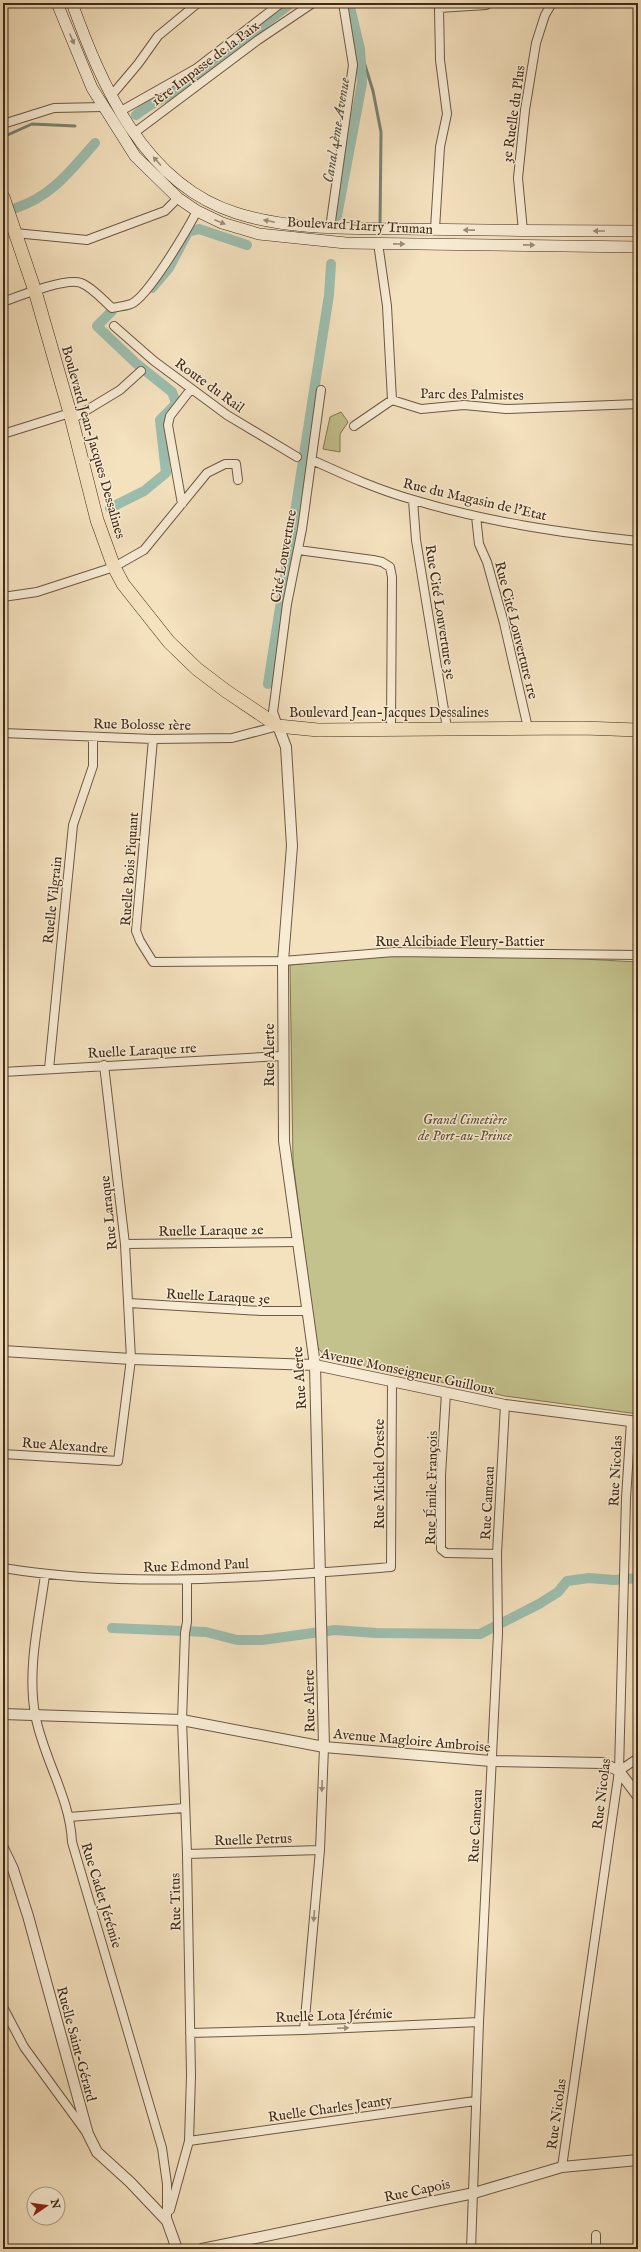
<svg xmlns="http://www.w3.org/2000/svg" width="641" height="2252" font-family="'IM FELL English',serif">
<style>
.green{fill:#c3c18c;stroke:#827652}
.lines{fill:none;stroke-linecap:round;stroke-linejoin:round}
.stream{stroke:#778372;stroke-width:3}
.canal{stroke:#9cbeae;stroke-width:10}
.minor-casing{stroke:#6d5842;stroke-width:10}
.tertiary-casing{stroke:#6d5842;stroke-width:12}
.secondary-casing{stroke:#402b18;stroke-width:12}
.primary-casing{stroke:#402b18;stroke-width:14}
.minor{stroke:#f8ecd5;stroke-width:8}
.tertiary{stroke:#f8ecd5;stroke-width:10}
.secondary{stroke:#f8ecd5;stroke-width:11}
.primary{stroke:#f4e1be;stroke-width:13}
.oneway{fill:#9c8c76}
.labels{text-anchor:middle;stroke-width:3;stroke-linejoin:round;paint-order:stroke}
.street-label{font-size:14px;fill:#402b18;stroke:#f8ecd5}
.park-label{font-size:14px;font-style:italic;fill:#615035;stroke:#f8ecd5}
.water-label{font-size:15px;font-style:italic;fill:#57503e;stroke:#f8ecd5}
</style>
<rect width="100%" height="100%" fill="#f4e1be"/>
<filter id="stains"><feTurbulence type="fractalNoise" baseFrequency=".005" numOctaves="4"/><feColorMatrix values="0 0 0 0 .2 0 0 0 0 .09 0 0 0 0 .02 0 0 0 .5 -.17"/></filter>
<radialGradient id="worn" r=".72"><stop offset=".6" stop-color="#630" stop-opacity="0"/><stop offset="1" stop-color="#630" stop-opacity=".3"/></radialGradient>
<path class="green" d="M341,412L348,422L340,434V452L323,449L330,417Z
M490,954L638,962V1414L505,1396L326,1357L317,1347L293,1162L290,965L378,956Z"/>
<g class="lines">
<path class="stream" d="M360,49L373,91L381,132L380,226
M3,137L32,124L75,126"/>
<path class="canal" d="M136,115C150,103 166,98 181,88L291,3
M16,208C52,196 70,171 95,143
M337,216L362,83L360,49L349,3
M152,288L169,268L188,232L199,229L247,245
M110,508L144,491L166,473L160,420L175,405V400L172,392L137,364L97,326L112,311
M268,684L329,295L331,264
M112,1628L206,1632L237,1640H262L335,1630L376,1633L480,1634L539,1604L558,1592L567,1581L589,1578L614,1580L638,1578"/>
<defs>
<path id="minor" d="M111,96L138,64L158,36L198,3
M119,112L197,68L281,3
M3,124L54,108L103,107
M134,133L258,40L313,3
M330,228L353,65L343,3
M435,229L440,147L447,114L440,60L439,8L486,5L489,3
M523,231L518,178L525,110L536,43L545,15L552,3
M15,233L87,240L165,211L178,198
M378,243L387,306L392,400L421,409L464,405L506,409L638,404
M3,302C19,296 67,277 81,283C92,287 103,300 112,308C118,307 125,306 131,304C148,297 187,230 197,211
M114,326L154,361L227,415L297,457
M72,419L120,390L141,371
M354,426L392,400
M3,434L70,413
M312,460C345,475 378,490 414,500C487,522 562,533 638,541
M413,500L416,540L447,728
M182,504L168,425L170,416L191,389
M476,516L479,544L487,562L504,623L528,728
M298,550L373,560L382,562L390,567L392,577L391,728
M3,597L37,592L114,567L144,550L207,473L225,464H236L238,480
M3,733L153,739L232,738L278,726L273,712L287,604L302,529L321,390
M153,739L136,931L140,941L153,962L283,961L394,952L638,955
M49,1069L73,825L93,766V737
M3,1072L282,1056
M125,1244L297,1242
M129,1303L261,1311H306
M446,1393L441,1475V1549L446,1553L497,1554
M3,1454L118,1461L131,1359L125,1244L104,1065
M3,1568C132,1589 262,1577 391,1567L392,1381
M45,1575C39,1620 27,1669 35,1714C43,1758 70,1797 72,1842L162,2148L167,2184V2221
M619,1771L638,1758
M69,1817L184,1808
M187,1854L320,1850
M3,2007L24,2047L86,2132
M304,2030L320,1850L324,1747
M190,2033L304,2030L479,2022
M189,2141L475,2101
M562,2167L619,1771L626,1498L631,1421
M170,2210L189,2141L191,2076L187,1854L182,1720L185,1633L187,1622V1580
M596,2235V2249
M471,2249L479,2022L498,1633L497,1554L505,1405"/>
<path id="tertiary" d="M278,726L286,747L292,846L283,961L284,1141L315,1365L324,1747
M3,1351L131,1359L315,1365L505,1405L638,1422
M3,1714L182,1720L324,1747L491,1761L603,1763L619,1771L638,1796
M3,1848L13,1869L28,1916L88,2134L97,2152L130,2182L167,2221L177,2249
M202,2249L474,2193L562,2167L638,2160"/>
<path id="secondary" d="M57,3L92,88L135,156L178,198L197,211L222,223L259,234L346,243L638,247
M72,3C102,86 144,184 236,213C289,230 347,228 402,229C481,230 559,231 638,231"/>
<path id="primary" d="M3,197L35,291L70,413L97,520L114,567L123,584L169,642L197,669L226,691L278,726L318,730L583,728L638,730"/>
</defs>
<use href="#minor" class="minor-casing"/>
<use href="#tertiary" class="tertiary-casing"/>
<use href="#secondary" class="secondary-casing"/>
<use href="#primary" class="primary-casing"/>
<use href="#minor" class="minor"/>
<use href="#tertiary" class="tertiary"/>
<use href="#secondary" class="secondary"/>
<use href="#primary" class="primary"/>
</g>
<defs><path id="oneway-solid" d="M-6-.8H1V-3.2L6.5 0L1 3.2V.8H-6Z"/></defs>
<g class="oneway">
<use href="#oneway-solid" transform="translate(72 39) rotate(67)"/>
<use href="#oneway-solid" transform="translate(157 161) rotate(-132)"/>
<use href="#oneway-solid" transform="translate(269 221) rotate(-168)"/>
<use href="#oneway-solid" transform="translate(220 222) rotate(22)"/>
<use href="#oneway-solid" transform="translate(469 230) rotate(-179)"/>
<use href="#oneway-solid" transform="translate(599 231) rotate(-180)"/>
<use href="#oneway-solid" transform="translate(399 244) rotate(1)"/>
<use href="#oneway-solid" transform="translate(529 245) rotate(1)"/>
<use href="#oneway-solid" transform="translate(322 1786) rotate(92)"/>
<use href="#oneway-solid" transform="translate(314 1916) rotate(95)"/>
<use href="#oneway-solid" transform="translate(343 2028) rotate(-3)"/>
</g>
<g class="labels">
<g class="street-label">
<text transform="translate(205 63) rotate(-37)" y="5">1ère Impasse de la Paix</text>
<text transform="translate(513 114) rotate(-82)" y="5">3e Ruelle du Plus</text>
<text transform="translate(360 225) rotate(3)" y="5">Boulevard Harry Truman</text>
<text transform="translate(210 385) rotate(36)" y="5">Route du Rail</text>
<text transform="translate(472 394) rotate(1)" y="5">Parc des Palmistes</text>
<text transform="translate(94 442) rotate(74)" y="5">Boulevard Jean-Jacques Dessalines</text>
<text transform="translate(475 499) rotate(13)" y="5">Rue du Magasin de l'Etat</text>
<text transform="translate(283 556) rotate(-80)" y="5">Cité Louverture</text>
<text transform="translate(441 612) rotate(81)" y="5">Rue Cité Louverture 3e</text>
<text transform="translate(517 630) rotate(76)" y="5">Rue Cité Louverture 1re</text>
<text x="389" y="717">Boulevard Jean-Jacques Dessalines</text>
<text transform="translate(142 724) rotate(1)" y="5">Rue Bolosse 1ère</text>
<text transform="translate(129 869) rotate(-86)" y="5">Ruelle Bois Piquant</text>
<text transform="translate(52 900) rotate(-84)" y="5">Ruelle Vilgrain</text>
<text x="460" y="946">Rue Alcibiade Fleury-Battier</text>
<text transform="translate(142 1050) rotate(-3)" y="5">Ruelle Laraque 1re</text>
<text transform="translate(269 1055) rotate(-90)" y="5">Rue Alerte</text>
<text transform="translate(108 1213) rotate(-96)" y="5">Rue Laraque</text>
<text transform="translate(211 1230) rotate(-1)" y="5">Ruelle Laraque 2e</text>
<text transform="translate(218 1296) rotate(3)" y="5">Ruelle Laraque 3e</text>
<text transform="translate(408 1371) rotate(12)" y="5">Avenue Monseigneur Guilloux</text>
<text transform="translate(299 1378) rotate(-94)" y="5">Rue Alerte</text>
<text transform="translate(65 1445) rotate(4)" y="5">Rue Alexandre</text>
<text transform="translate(615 1471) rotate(-87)" y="5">Rue Nicolas</text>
<text transform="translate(379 1474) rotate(-90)" y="5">Rue Michel Oreste</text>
<text transform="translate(431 1488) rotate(-89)" y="5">Rue Émile François</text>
<text transform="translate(487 1503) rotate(-87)" y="5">Rue Cameau</text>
<text transform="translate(196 1565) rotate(-2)" y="5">Rue Edmond Paul</text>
<text transform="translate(309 1701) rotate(-91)" y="5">Rue Alerte</text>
<text transform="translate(412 1740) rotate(5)" y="5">Avenue Magloire Ambroise</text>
<text transform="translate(601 1794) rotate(-83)" y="5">Rue Nicolas</text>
<text transform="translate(475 1826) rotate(-87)" y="5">Rue Cameau</text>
<text transform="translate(253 1839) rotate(-2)" y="5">Ruelle Petrus</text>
<text transform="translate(102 1895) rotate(73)" y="5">Rue Cadet Jérémie</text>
<text transform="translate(175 1902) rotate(-91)" y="5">Rue Titus</text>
<text transform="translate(334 2015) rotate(-2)" y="5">Ruelle Lota Jérémie</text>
<text transform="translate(77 2044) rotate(75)" y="5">Ruelle Saint-Gérard</text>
<text transform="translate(330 2108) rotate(-8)" y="5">Ruelle Charles Jeanty</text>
<text transform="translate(556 2114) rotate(-82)" y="5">Rue Nicolas</text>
<text transform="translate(417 2190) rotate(-12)" y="5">Rue Capois</text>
</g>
<g class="park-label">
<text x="465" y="1124">Grand Cimetière<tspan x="465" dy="16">de Port-au-Prince</tspan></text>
</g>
<g class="water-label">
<text transform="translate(336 130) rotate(-81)" y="5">Canal 4ème Avenue</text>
</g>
</g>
<rect width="641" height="2252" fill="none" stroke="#f4e1be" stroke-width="16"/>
<rect x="4" y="4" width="633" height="2244" fill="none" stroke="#402b18" stroke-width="2"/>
<rect x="8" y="8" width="625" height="2236" fill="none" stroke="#402b18"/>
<g transform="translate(46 2206) rotate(77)"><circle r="19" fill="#f8ecd5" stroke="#ae9f89"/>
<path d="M0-3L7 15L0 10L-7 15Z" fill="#8f2418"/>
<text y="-6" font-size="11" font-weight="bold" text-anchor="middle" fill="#402b18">N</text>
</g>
<rect width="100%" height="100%" filter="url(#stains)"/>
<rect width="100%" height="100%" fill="url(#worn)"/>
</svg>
